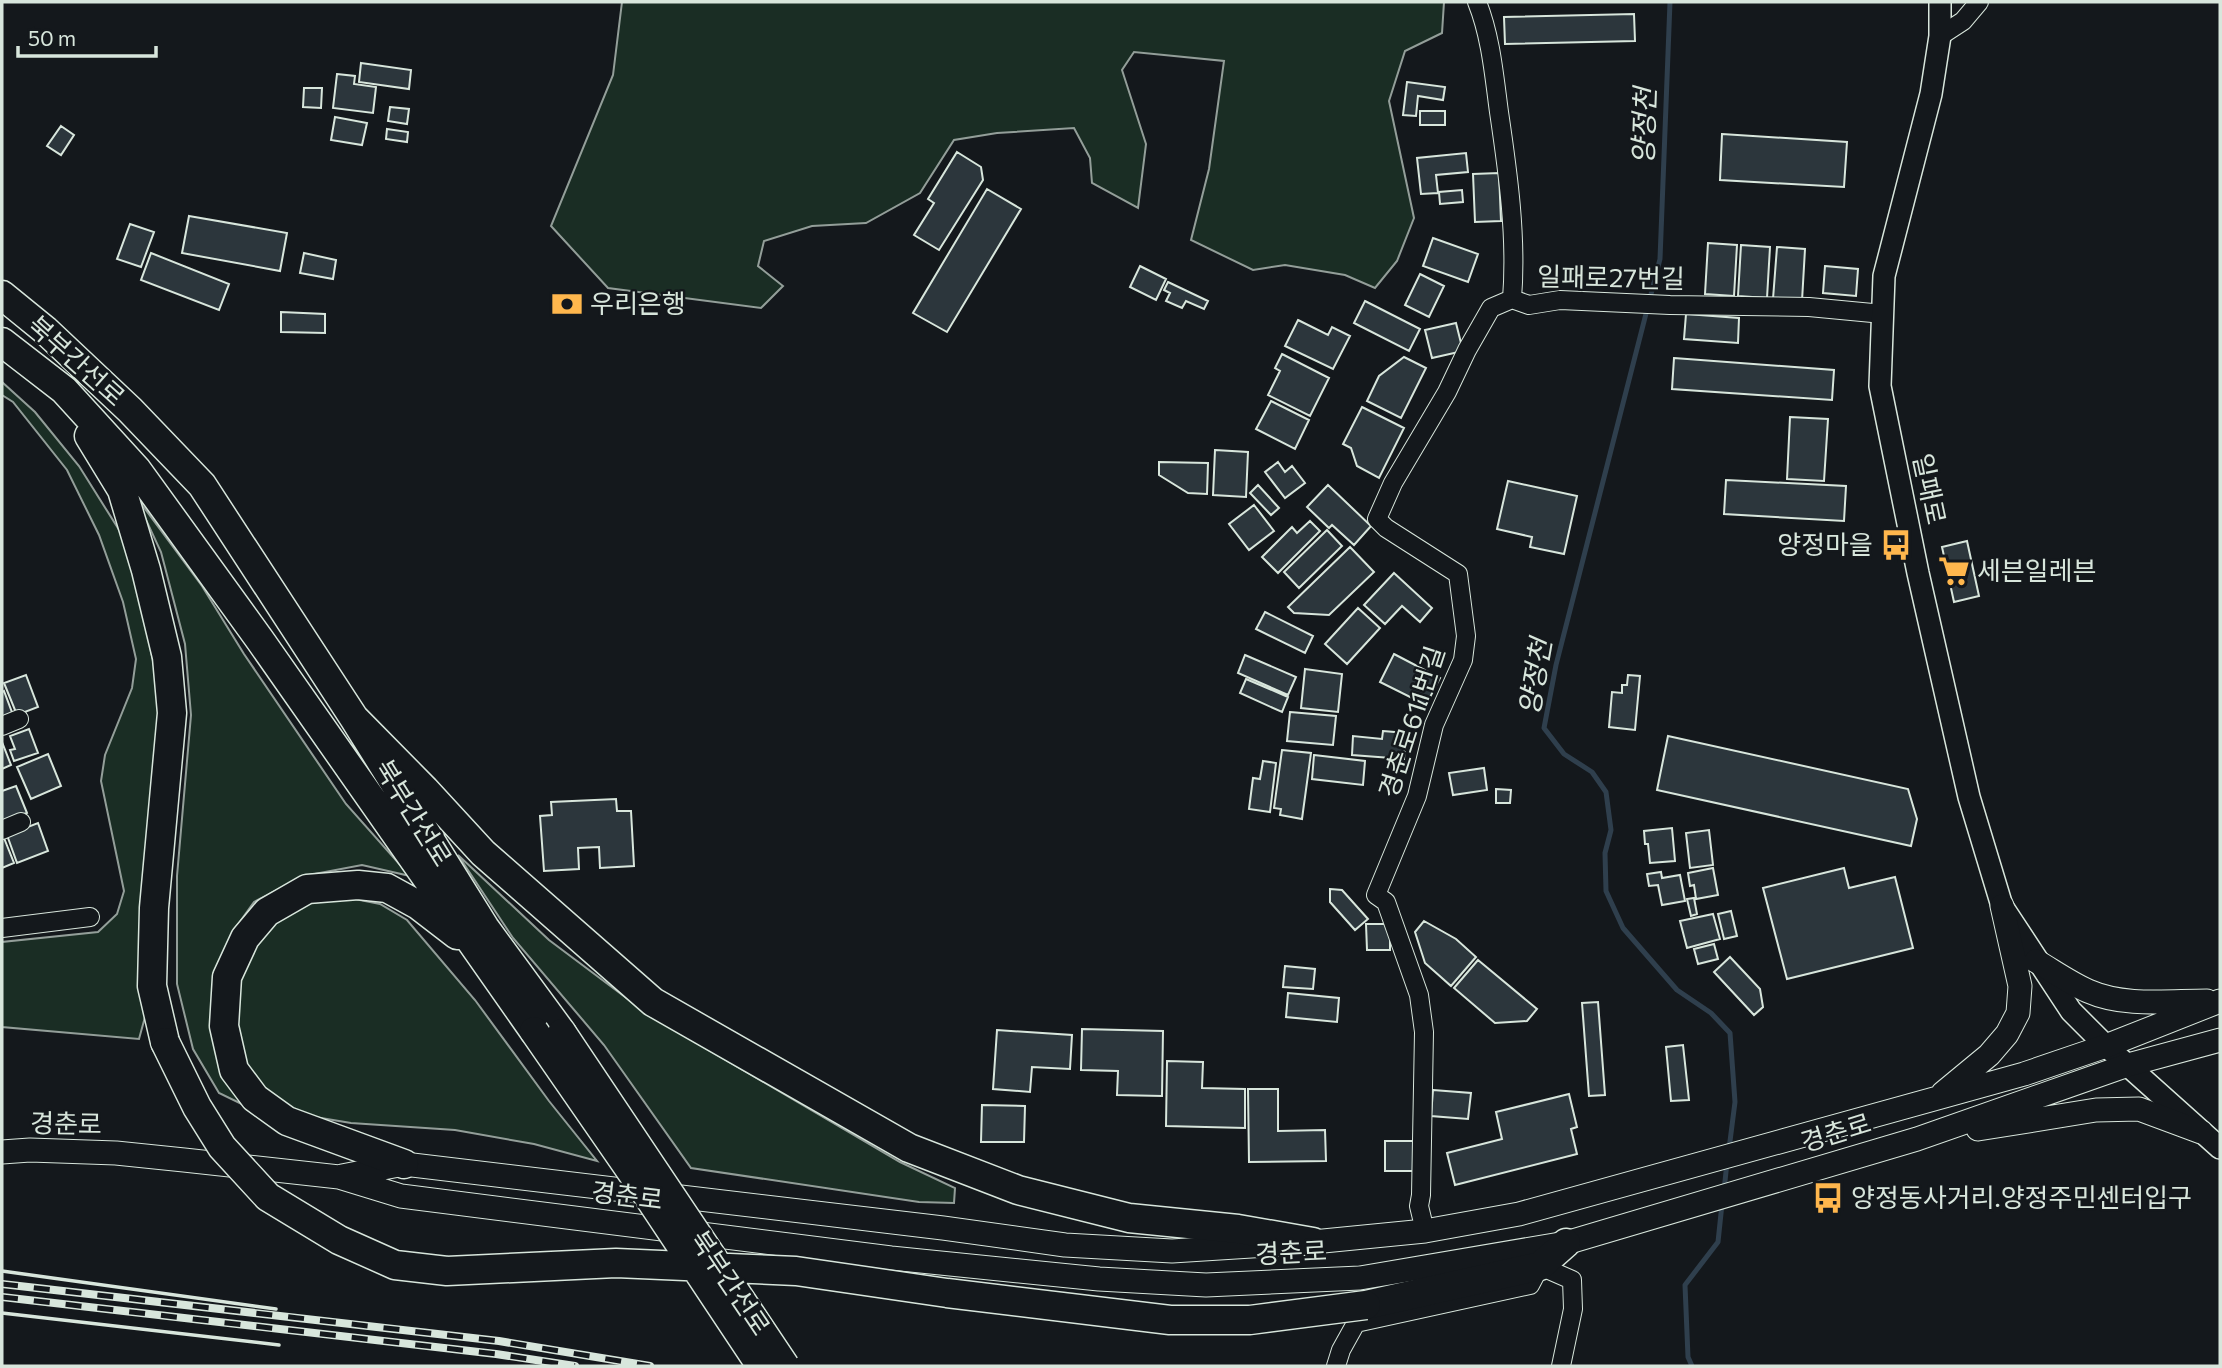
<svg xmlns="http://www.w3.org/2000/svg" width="2222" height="1368" font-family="Commissioner,'Noto Sans KR',sans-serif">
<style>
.green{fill:#1a2d24;stroke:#939e99;stroke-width:2}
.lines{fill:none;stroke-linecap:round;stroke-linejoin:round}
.stream{stroke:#2f3f4d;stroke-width:5}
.building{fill:#2c363c;stroke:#d8e6dc;stroke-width:2}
.minor-casing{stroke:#d8e6dc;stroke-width:20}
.tertiary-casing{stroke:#d8e6dc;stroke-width:24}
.secondary-casing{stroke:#d8e6dc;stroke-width:25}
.trunk-casing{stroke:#d8e6dc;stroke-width:31}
.minor{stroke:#14181c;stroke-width:18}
.tertiary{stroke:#14181c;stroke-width:21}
.secondary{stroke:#14181c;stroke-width:23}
.trunk{stroke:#14181c;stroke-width:28}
.rail-casing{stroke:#d8e6dc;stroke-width:8}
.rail{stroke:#14181c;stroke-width:5;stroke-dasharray:16;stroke-linecap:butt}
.trunk-bridge-casing{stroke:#d8e6dc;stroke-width:31;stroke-linecap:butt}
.trunk-bridge{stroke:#14181c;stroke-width:28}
.wall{stroke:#d8e6dc;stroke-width:3.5}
.labels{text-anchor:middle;stroke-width:5;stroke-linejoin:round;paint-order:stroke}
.street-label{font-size:26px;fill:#d8e6dc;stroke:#14181c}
.poi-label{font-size:26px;fill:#d8e6dc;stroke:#14181c;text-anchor:start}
.water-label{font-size:28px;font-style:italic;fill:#d8e6dc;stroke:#14181c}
</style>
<rect width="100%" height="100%" fill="#14181c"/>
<path class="green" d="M622,2H1444L1442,33L1405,51L1389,101L1414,218L1397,261L1375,288L1345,275L1285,265L1253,270L1191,240L1209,169L1224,61L1134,52L1122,70L1146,144L1138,208L1092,183L1090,158L1074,128L997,133L954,140L920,193L866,223L812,226L764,241L758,266L783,286L761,308L608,288L551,226L613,75Z
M2,382L35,412L79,466L121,533L141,599L164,718L145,1017L139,1039L2,1027V942L98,932L117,914L124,891L101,781L105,755L132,688L136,659L123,602L99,535L67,470L13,402L2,395Z
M134,494L202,586L244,654L346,804L410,876L362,865L304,876L254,902L234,930L214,977L252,1109L219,1093L193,1049L177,984V876L191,715L185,644L161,552Z
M458,855L549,940L649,1015L900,1162L955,1188L954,1203L919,1202L691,1168L604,1045L513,938Z
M350,898L380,904L407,920L475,1000L549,1101L597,1161L534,1144L455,1130L351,1123L297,1114L237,1066L231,988L264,925L305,904Z"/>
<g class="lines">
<path class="stream" d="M1670,2L1660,259L1556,665L1544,728L1564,754L1592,772L1606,792L1611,830L1605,853L1606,891L1623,928L1677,990L1711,1013L1730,1033L1735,1102L1729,1149
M1724,1191L1727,1162
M1692,1366L1688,1357L1685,1285L1718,1242L1722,1204"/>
</g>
<path class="building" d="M1634,14L1635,41L1505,44L1504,17Z
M361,63L411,70L409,89L359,82Z
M337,74L355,76L354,84L376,87L373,113L333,108Z
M1407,82L1445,87L1443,100L1418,96L1416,116L1403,115Z
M304,88H322L321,108L303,107Z
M390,107L409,109L407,124L388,121Z
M1420,111H1445V125H1420Z
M335,117L367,123L362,145L331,140Z
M61,126L74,135L61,155L47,146Z
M387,129L408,132L407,142L386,139Z
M1722,134L1847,142L1844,187L1720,180Z
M957,152L981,167L983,180L939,250L914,235L934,203L928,199Z
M1466,153L1468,172L1436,175L1438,193L1421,194L1417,158Z
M1499,173L1501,221L1475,222L1473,174Z
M987,189L1021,209L947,332L913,313Z
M1462,190L1463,202L1440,204L1439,192Z
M189,216L287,233L280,271L182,253Z
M130,224L154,232L141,267L117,259Z
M1433,238L1478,254L1468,282L1423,266Z
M1708,243L1737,245L1734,296L1705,294Z
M1741,245L1770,247L1767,298L1738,296Z
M1777,247L1805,249L1802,301L1773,299Z
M151,253L229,284L219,310L141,280Z
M304,253L336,260L333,279L300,273Z
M1140,266L1166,279L1156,300L1130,287Z
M1825,266L1858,269L1856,296L1823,293Z
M1420,274L1444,286L1429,317L1405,305Z
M1168,282L1208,301L1204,309L1186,301L1182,308L1166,301L1170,293L1164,290Z
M1365,301L1420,329L1409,351L1354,323Z
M281,312L325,314V333L281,332Z
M1686,314L1739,318L1738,343L1684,339Z
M1298,320L1328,335L1332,327L1350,336L1333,369L1285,346Z
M1456,323L1463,351L1432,358L1425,330Z
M1282,354L1329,378L1310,416L1268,395L1280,371L1275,368Z
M1404,357L1426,368L1401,418L1367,401L1379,376Z
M1674,358L1834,370L1832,400L1672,389Z
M1271,401L1309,420L1295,449L1256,429Z
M1362,407L1404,428L1379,478L1357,466L1351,448L1343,444Z
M1790,417L1828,419L1824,481L1787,479Z
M1215,450L1248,452L1246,497L1213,495Z
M1159,462L1208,463L1207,494L1188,493L1159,475Z
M1278,462L1285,472L1292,466L1305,483L1285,498L1265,472Z
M1726,480L1846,486L1844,521L1724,514Z
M1508,481L1577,496L1564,554L1530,547L1532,537L1497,529Z
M1258,485L1279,508L1271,515L1250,493Z
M1328,485L1371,526L1354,545L1332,525L1329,528L1307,507Z
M1254,505L1274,531L1249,550L1229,524Z
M1310,521L1320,531L1278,573L1262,557L1292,527L1297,533Z
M1327,530L1342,546L1299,588L1284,572Z
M1967,541L1979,596L1954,602L1942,547Z
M1350,547L1374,572L1329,615L1294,613L1288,607Z
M1394,573L1432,608L1420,622L1402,606L1385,624L1364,605Z
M1358,608L1380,628L1347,664L1325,644Z
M1265,612L1313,636L1305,653L1256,629Z
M1394,654L1440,678L1426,705L1380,682Z
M1245,655L1296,677L1288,695L1238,673Z
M1305,669L1342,674L1338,712L1301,708Z
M26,675L38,707L17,715L4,683Z
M1628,675L1640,676L1635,730L1609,727L1612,692L1622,693V685H1627Z
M1246,679L1288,697L1282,712L1240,693Z
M4,691L13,715L2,719V692Z
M1290,712L1336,716L1333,745L1287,741Z
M29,729L38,753L14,761L10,750L15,749L10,736Z
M1383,731L1406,733L1404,759L1352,755L1353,736L1382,739Z
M1668,736L1908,789L1917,819L1911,846L1657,790Z
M2,742L11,765L2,769Z
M1282,750L1311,753L1302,819L1280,815L1281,809L1274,808Z
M48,754L61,786L31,799L17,767Z
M1314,755L1365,761L1363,785L1312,779Z
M1263,761L1276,763L1270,812L1249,809L1253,778L1260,779Z
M1484,768L1487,790L1453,795L1449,773Z
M16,786L27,813L2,822V791Z
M1496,789L1511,790L1510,803H1496Z
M616,799L617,811H631L634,866L600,868L599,847L578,848L579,869L544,871L540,816L552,815L551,802Z
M38,823L48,851L17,863L7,835Z
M1672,828L1675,861L1650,863L1648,844H1645L1644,831Z
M1709,830L1713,865L1690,868L1686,833Z
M4,838L14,863L2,868V839Z
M1713,868L1718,895L1696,899L1694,885L1690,886L1688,873Z
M1844,868L1849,888L1895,877L1913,948L1787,979L1763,888Z
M1661,872L1662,878L1680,875L1685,901L1662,905L1658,885L1649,886L1647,874Z
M1330,889L1342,890L1368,919L1355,930L1330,902Z
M1694,898L1697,914L1691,916L1687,899Z
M1731,911L1737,936L1724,939L1718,914Z
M1713,914L1720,939L1687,948L1680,921Z
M1424,921L1456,939L1476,957L1451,986L1425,963L1415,932Z
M1366,924H1390V950H1367Z
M1714,944L1718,959L1698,964L1694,949Z
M1730,957L1760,989L1763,1007L1754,1015L1714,972Z
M1478,960L1537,1009L1527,1021L1495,1023L1454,988Z
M1285,966L1315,969L1313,989L1283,987Z
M1288,993L1339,998L1337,1022L1286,1017Z
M1598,1002L1605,1095L1589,1096L1582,1003Z
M1082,1029L1163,1031L1162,1096L1117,1095L1118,1071L1081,1070Z
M997,1030L1072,1035L1070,1069L1032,1067L1030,1092L993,1089Z
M1683,1045L1689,1100L1671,1101L1666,1047Z
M1167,1061L1203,1062L1202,1088L1245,1089V1128L1166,1126Z
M1248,1089H1278V1131L1325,1130L1326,1161L1249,1162Z
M1433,1090L1471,1093L1468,1119L1431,1116Z
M1569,1094L1577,1127L1571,1129L1577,1154L1455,1185L1447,1153L1502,1139L1496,1112Z
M982,1105L1025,1106L1024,1142H981Z
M1385,1141H1413L1414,1171H1385Z"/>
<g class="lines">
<defs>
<path id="minor" d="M1477,2C1491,37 1494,75 1499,112C1508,173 1517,237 1512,299L1529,305L1560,300L1670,305L1809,307L1883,314
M1940,36L1963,21L1979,2
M2,726L19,719
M2,830L21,822
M2,928L90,917
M1425,1231L1419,1206L1421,1195L1424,1032L1419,995L1386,902L1376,895L1417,796L1434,725L1463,660L1466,636L1458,574L1386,528L1377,519L1393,483L1447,392L1467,350L1491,308L1512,299
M1336,1366L1341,1350L1356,1323L1530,1285L1540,1266L1572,1280L1573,1309L1561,1366"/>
<path id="tertiary" d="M1940,2V36L1931,94L1884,276L1880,386L1918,573L1969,797L2002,906L2071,1011L2106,1046L2220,1148"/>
<path id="secondary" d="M2036,961C2053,971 2070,983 2088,991C2124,1007 2168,1001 2207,1001
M1943,1093L1989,1055L2007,1034L2018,1013L2020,986L2002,906
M1978,1129L2096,1110L2139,1109L2201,1132
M2,1152L30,1150L116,1153L184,1160L339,1177L401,1196L891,1258L1099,1279L1206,1285L1360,1278L1566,1243L1917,1139L2128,1065L2220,1040
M342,1176L404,1164L943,1228L1065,1245L1172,1251L1313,1242L1425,1231L1519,1214L2024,1074L2106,1046L2220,1001"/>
<path id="trunk" d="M2,295L45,330L130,410L202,485L354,718L485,928L562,1033
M2,342L64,390L137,470L260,640L534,1031
M89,436L122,490L146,570L167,657L172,713L154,908L152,986L165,1042
M354,718L425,790L483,853L653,1002L909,1148L1018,1190L1129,1218L1238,1229L1313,1242
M404,1164L287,1121L255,1098L234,1070L224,1026L227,977L245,938L267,912L307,889L358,885L387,888L418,905L457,935
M1366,1305L1540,1266L1566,1243"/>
</defs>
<use href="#minor" class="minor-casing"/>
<use href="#tertiary" class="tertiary-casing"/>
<use href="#secondary" class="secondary-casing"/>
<use href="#trunk" class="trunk-casing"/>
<use href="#minor" class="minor"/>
<use href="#tertiary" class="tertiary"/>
<use href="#secondary" class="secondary"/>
<use href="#trunk" class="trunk"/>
<defs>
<path id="rail" d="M2,1284L499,1341L650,1366
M2,1297L496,1354L575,1366"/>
</defs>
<use href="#rail" class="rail-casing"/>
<use href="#rail" class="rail"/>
<defs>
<path id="trunk-bridge" d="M534,1031L644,1190L761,1366
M562,1033L785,1366
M165,1042L197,1107L222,1147L268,1197L339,1240L395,1265L447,1271L616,1263L796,1271L947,1293L1170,1320H1250L1366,1305"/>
</defs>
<use href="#trunk-bridge" class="trunk-bridge-casing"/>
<use href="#trunk-bridge" class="trunk-bridge"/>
<path class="wall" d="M2,1271L276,1309
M2,1313L279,1345"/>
</g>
<defs>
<symbol id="bank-bare" viewBox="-9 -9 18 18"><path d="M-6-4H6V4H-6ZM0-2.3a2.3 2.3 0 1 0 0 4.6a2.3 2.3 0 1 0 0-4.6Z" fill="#ffb74d" stroke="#14181c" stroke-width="2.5" paint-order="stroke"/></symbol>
<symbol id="bus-bare" viewBox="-9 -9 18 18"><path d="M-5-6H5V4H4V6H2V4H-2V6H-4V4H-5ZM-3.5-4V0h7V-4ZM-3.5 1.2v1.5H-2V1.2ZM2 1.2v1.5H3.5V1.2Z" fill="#ffb74d" stroke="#14181c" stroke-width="2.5" paint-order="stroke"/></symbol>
<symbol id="supermarket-bare" viewBox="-9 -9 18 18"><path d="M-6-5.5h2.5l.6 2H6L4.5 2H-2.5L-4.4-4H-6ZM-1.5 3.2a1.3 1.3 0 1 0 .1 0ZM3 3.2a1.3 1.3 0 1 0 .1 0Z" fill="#ffb74d" stroke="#14181c" stroke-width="2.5" paint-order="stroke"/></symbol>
</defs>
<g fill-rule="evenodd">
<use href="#bank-bare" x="545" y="282" width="44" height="44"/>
<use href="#bus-bare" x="1874" y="523" width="44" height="44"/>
<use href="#supermarket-bare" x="1932" y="549" width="44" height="44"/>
<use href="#bus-bare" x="1806" y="1176" width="44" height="44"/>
</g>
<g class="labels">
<g class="street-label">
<text transform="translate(1611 278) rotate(1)" y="9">일패로27번길</text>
<text transform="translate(76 361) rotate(42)" y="9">북부간선로</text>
<text transform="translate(1929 489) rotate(78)" y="9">일패로</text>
<text transform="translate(1412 722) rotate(-72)" y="9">경춘로611번길</text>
<text transform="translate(413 813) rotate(58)" y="9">북부간선로</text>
<text transform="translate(66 1124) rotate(1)" y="9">경춘로</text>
<text transform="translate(1836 1133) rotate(-17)" y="9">경춘로</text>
<text transform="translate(627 1196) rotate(7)" y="9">경춘로</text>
<text transform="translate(1291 1253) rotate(-3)" y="9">경춘로</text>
<text transform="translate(730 1283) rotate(56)" y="9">북부간선로</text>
</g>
<g class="poi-label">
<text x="590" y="313">우리은행</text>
<text x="1873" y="554" text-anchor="end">양정마을</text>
<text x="1977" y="580">세븐일레븐</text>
<text x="1851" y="1207">양정동사거리.양정주민센터입구</text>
</g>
<g class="water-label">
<text transform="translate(1644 126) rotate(-88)" y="10">양정천</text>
<text transform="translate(1535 677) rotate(-80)" y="10">양정천</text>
</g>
</g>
<rect width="2222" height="1368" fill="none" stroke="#d8e6dc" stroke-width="7"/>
<path d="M18 46v10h138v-10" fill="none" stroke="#d8e6dc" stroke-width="3.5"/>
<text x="28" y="46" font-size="21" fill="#d8e6dc" stroke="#14181c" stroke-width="5" paint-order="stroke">50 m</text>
</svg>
